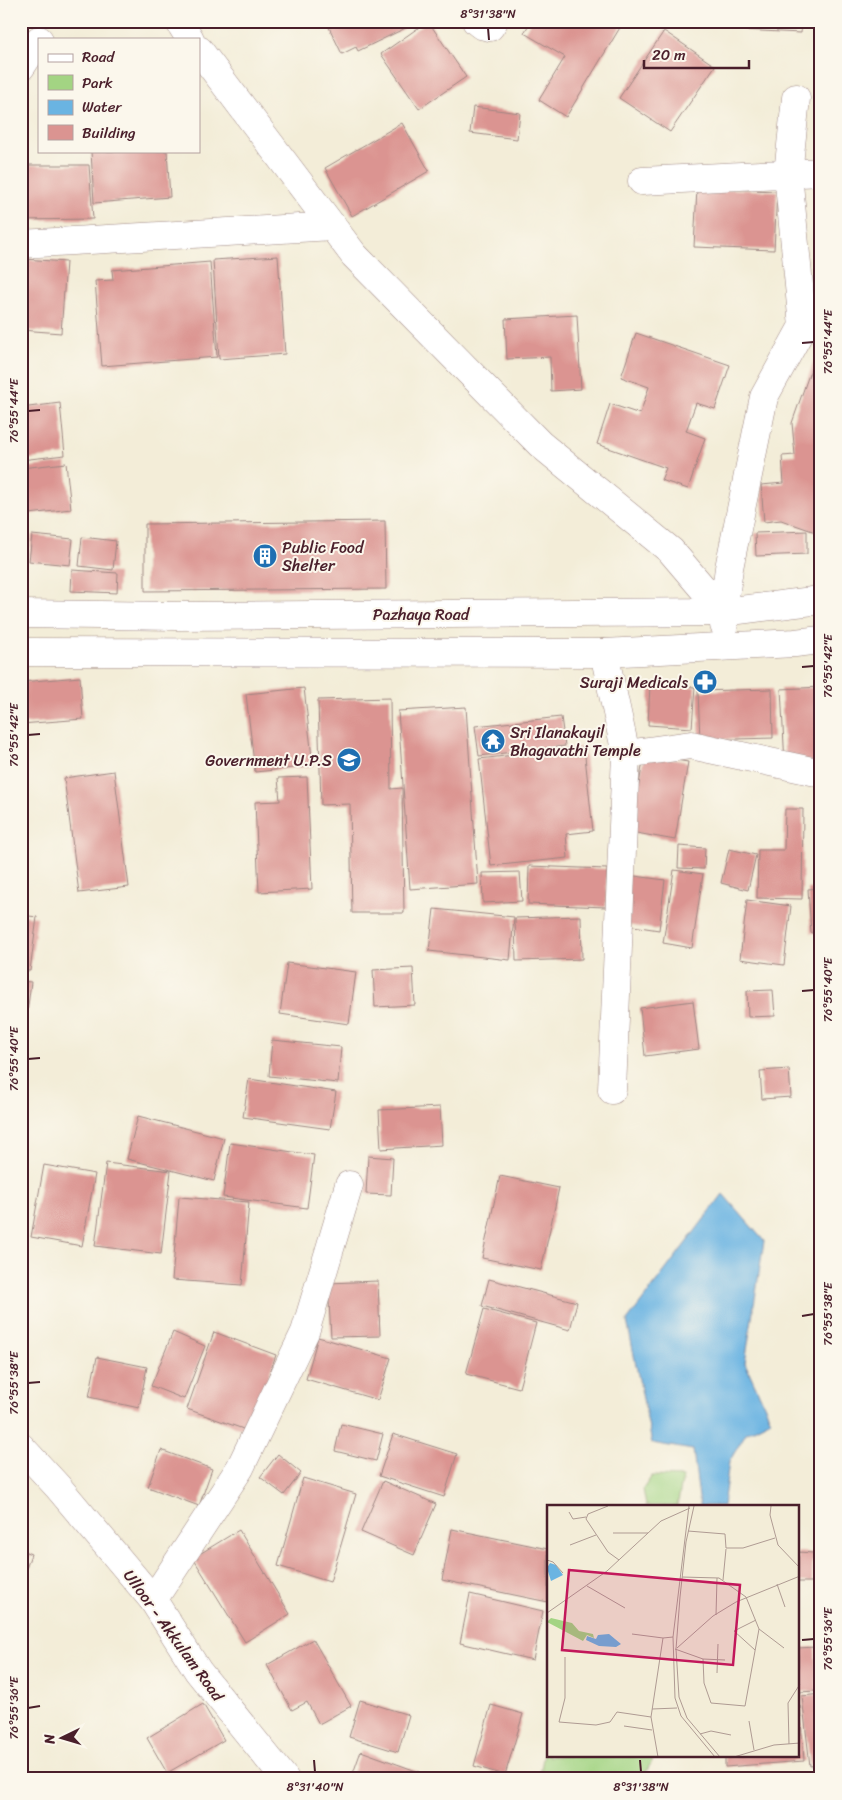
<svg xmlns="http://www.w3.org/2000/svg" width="842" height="1800" font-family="Sriracha,sans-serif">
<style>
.green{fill:#a3d483;stroke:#767a57}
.water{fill:#6ab4e2;stroke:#5a6a86}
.building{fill:#db9491}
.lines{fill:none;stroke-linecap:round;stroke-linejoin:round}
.minor-casing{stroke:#9e8682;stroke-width:29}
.secondary-casing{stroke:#9e8682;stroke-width:29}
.primary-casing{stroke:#9e8682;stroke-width:29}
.minor{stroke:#fff;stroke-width:28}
.secondary{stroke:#fff;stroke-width:28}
.primary{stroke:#fff;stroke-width:28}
.ticks{fill:none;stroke:#4a1f2b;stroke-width:2}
.labels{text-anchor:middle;stroke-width:4;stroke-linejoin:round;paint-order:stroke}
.poi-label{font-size:16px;fill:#4a1f2b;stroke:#fbf7ec;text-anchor:start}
.street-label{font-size:16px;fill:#4a1f2b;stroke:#fbf7ec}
.inset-road{fill:none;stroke:#af9b93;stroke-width:1}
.view{fill:#c2185b;fill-opacity:0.15;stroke:#c2185b;stroke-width:2.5}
.inset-edge{fill:none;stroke:#4a1f2b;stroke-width:2.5}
.neatline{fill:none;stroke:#4a1f2b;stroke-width:2}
.ticks-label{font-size:12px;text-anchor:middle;fill:#4a1f2b}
</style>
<rect width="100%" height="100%" fill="#fbf7ec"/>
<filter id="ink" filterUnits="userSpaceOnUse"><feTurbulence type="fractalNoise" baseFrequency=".02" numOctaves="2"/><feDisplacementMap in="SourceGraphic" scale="10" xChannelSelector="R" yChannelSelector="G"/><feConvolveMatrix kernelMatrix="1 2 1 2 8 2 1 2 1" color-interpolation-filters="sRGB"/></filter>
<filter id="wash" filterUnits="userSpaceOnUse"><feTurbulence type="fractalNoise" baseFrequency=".0096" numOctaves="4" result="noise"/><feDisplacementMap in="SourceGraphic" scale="20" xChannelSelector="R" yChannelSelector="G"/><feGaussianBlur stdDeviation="1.12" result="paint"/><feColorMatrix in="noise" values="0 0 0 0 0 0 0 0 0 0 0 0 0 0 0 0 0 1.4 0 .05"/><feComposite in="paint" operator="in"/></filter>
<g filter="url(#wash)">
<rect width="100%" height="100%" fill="#f3edd8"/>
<path class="green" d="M652,1476L683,1477L677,1506H646L643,1489Z
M548,1733V1756H655L642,1779H539Z"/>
<path class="water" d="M723,1194L764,1241L745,1363L771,1420L746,1433L729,1462L723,1506H700L693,1450L652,1443L627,1321Z"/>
<g id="blocks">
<path class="building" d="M326,21H420L358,51L356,47L342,54Z
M428,21L466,77L419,109L381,54Z
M531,21H624L566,117L539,100L565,57L524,33Z
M742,21H802L801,33L742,30Z
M664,31L715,66L670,132L619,98Z
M473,107L520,113L517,139L470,133Z
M402,123L429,171L352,216L325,168Z
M91,151H167L170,197L94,203Z
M21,165H89L93,219L21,220Z
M697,188L777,191L774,250L694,247Z
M278,256L285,354L219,359L213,260Z
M24,259L66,262L61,333L21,330Z
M210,262L217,357L102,366L95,281L113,280L112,270Z
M577,315L581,389L551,391L550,357L507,359L505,319Z
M636,333L730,365L715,409L696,403L686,431L705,438L688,489L661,480L666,468L597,444L610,404L640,414L649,387L621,377Z
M820,343L821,352V534L781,520L764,522L761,485L784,483L782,456L795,455L792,423Z
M60,403L65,455L21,460V408Z
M66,463L71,509L21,515V468Z
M385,521L386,589L145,591V524Z
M807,531V554L756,556L755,533Z
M32,535L73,539L70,565L29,561Z
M82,537L116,541L113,570L79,566Z
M72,570L118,573L117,593L71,591Z
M80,677L83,719L21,724V682Z
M650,684L695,687L692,728L648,725Z
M821,687V762L785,764L781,689Z
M304,688L313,766L255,772L246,694Z
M772,689L773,738L700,740L698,691Z
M390,698L391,789L402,788L404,913H352L350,804L321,805L318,700Z
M466,707L478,884L410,889L398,711Z
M561,717L565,746L479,756L475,726Z
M584,747L593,831L566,834L568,858L491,866L479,759Z
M644,755L688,762L675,840L631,832Z
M114,771L129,887L79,893L64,778Z
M307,777L312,889L259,892L255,802L280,801L278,778Z
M785,809H803L802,899L757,898L758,850H784Z
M679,846L705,848L704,869L678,868Z
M729,849L756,855L748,890L721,883Z
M529,866L607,869L606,907L528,904Z
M674,870L703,874L692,948L663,943Z
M520,872L522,901L483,903L482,873Z
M627,875L665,880L659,930L620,924Z
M821,888V932L811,933L808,889Z
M747,900L791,906L784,965L740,959Z
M434,909L514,917L510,960L429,951Z
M21,915L37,917L30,971L21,970Z
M581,916L582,959L516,961L515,918Z
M287,963L356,972L349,1024L280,1014Z
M413,968L415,1005L375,1007L373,970Z
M21,981L31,982L25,1029H21Z
M773,990L775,1016L748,1017L747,991Z
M693,1001L699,1049L645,1056L640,1008Z
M272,1040L341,1047L338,1083L269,1076Z
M789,1069L791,1097L762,1099L760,1071Z
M249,1079L336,1092L330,1129L243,1117Z
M440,1107L442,1145L381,1149L379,1110Z
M138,1116L224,1138L214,1181L127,1159Z
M230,1143L314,1155L307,1208L223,1197Z
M368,1156L393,1158L391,1195L366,1194Z
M106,1163L171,1171L161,1254L95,1246Z
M44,1165L95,1174L82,1246L31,1237Z
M500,1176L559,1188L541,1270L482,1258Z
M179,1197L249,1202L242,1285L172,1280Z
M817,1258H821V1295H819Z
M489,1279L577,1302L570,1330L482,1306Z
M378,1281L380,1336L331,1337L328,1283Z
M484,1309L536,1323L519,1388L466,1374Z
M173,1332L205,1346L184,1399L151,1386Z
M214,1332L276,1355L249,1431L187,1409Z
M318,1337L391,1358L378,1400L306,1379Z
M97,1357L147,1367L139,1408L89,1397Z
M341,1424L383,1434L376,1461L335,1451Z
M393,1434L457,1454L444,1497L379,1476Z
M161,1450L212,1469L199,1506L148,1487Z
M278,1454L301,1473L284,1495L260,1477Z
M303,1478L356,1494L330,1582L278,1566Z
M383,1481L436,1504L414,1555L361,1532Z
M452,1529L548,1549V1602L442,1580Z
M239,1530L290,1614L245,1642L193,1558Z
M21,1550L31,1554L22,1581H21Z
M798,1552L813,1553L812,1582H798Z
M470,1594L543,1611L533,1660L460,1643Z
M313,1639L351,1706L319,1724L307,1702L292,1710L267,1665Z
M815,1647L817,1691L798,1692V1648Z
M821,1694V1764L810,1766L802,1696Z
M360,1700L409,1715L398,1752L349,1737Z
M203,1704L224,1740L167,1773L147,1738Z
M491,1705L523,1714L505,1775L474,1766Z
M798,1706H800L804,1761L725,1767V1756H798Z
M361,1751L419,1772L417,1779H361L352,1776Z"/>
</g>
</g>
<g filter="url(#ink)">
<use href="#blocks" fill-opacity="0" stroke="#9e8682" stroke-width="1"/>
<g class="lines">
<defs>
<path id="minor" d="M179,21L190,39
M476,21L481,25L490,27L494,21
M199,50L354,255L540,444L671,551L723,612
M21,67L39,40
M796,98L788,174L803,326
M642,181L821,172
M21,244L333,226
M724,625L723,612L729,568L764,397L803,326L821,322
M604,653L626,754L691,745L821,773
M612,1090L626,754
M153,1600L240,1468L305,1332L349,1185"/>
<path id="secondary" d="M21,1447L58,1487L153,1600L198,1671L285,1779"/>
<path id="primary" d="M21,614L177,616L723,612L821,600
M21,652L604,653L795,643L821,640"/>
</defs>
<use href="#minor" class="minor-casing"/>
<use href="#secondary" class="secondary-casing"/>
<use href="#primary" class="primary-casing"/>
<use href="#minor" class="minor"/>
<use href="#secondary" class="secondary"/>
<use href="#primary" class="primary"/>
</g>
</g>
<path class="ticks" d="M488,28L489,40M802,343L814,342M28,411L40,410M802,667L814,666M28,735L40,734M802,991L814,990M28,1059L40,1058M802,1316L814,1314M28,1383L40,1382M802,1640L814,1639M28,1708L40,1706M314,1760L315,1772M640,1760L641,1772"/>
<defs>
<symbol id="building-disc" viewBox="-11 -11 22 22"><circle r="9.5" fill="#1f6fb2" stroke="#fbf7ec"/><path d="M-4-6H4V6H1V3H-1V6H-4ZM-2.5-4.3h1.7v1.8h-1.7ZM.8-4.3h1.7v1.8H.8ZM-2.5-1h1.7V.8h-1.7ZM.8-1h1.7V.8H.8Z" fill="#fff"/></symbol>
<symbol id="pharmacy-disc" viewBox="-11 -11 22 22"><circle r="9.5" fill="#1f6fb2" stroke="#fbf7ec"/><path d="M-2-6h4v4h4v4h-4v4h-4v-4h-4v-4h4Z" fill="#fff"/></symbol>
<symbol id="temple-disc" viewBox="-11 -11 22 22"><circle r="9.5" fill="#1f6fb2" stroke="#fbf7ec"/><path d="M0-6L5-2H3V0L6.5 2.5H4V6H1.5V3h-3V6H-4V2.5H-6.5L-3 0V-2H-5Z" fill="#fff"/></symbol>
<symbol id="school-disc" viewBox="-11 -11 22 22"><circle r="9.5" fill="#1f6fb2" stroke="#fbf7ec"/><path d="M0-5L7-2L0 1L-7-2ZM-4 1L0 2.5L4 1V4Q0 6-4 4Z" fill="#fff"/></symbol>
</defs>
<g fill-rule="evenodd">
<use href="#building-disc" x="251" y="542" width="28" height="28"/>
<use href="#pharmacy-disc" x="691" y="668" width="28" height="28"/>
<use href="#temple-disc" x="479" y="727" width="28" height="28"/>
<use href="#school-disc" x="335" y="746" width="28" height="28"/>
</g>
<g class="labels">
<g class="poi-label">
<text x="282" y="553">Public Food<tspan x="282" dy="18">Shelter</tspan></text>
<text x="688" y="688" text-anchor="end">Suraji Medicals</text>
<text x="510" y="738">Sri Ilanakayil<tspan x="510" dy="18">Bhagavathi Temple</tspan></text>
<text x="332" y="766" text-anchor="end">Government U.P.S</text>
</g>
<g class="street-label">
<text x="421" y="620">Pazhaya Road</text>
<text transform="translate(174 1635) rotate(54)" y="6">Ulloor - Akkulam Road</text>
</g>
</g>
<g transform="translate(547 1505)">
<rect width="252" height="252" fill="#f3edd8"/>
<path d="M4,113L25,118L32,126L46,129L47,133L40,130L36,136L0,117Z" fill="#a3d483"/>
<path d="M3,58L9,60L16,70L4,76L0,63ZM62,129L74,139L69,142L52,141L39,135L40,131L49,134L51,130Z" fill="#6ab4e2"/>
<path class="inset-road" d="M61,1L41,9L39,14L61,47L72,55M142,1L126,132L128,193L134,211L168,252M147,1L139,37L133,92L129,144L132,192L140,213L173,252M224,1L223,10L231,40L253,63M22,7L26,14L39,12M141,26L178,29L179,43H196L228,33M66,28H101M23,40L49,30M0,55L6,57L16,68M176,75L179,44M230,79L238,102M40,81L78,103M0,108L60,66L114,16L143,3M169,110L170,73M212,124L237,143M85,129L116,133M130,143L166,111L189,97L253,71M128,144L156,154L157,178L164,198L198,201L212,124L199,92L172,73L135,72M208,145L187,126L209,115M18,152V193L12,217L49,220L63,217L70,207L104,212L116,133L126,132M156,154L178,155M170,168L171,139M105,204L130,203M104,212L111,252M202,216L207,245M77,221L105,225M153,229L164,226L184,230M242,239L241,198L253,179M187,252L227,240L253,238"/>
<path class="view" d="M22,65L193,80L186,160L15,145Z"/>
<rect width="252" height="252" class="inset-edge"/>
</g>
<rect width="842" height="1800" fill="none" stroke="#fbf7ec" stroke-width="55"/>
<rect x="38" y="38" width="162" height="115" fill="#fbf7ec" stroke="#b4a19f"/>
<rect x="48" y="54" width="25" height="8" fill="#ffffff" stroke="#b4a19f"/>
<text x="82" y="62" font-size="15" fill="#4a1f2b">Road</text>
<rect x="48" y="75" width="25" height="15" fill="#a3d483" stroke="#b4a19f"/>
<text x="82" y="88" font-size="15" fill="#4a1f2b">Park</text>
<rect x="48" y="100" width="25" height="15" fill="#6ab4e2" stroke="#b4a19f"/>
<text x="82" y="112" font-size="15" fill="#4a1f2b">Water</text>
<rect x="48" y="125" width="25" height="15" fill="#db9491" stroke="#b4a19f"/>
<text x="82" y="138" font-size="15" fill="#4a1f2b">Building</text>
<g transform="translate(62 1738) rotate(265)" stroke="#fbf7ec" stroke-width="4" paint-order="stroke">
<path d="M0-4L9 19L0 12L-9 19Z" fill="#4a1f2b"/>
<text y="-8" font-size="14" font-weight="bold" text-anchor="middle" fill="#4a1f2b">N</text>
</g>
<path d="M644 60v8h105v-8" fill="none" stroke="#4a1f2b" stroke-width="2.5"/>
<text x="652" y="60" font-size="15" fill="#4a1f2b" stroke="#fbf7ec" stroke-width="4" paint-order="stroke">20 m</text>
<rect x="28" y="28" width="786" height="1744" class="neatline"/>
<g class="ticks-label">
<text x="488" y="18">8°31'38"N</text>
<text transform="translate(828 342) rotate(-90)" y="4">76°55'44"E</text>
<text transform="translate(14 411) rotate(-90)" y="4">76°55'44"E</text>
<text transform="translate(828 666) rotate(-90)" y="4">76°55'42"E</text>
<text transform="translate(14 735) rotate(-90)" y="4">76°55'42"E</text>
<text transform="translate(828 990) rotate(-90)" y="4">76°55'40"E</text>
<text transform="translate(14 1059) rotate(-90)" y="4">76°55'40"E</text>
<text transform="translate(828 1314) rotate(-90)" y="4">76°55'38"E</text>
<text transform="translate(14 1383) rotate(-90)" y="4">76°55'38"E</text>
<text transform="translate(828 1639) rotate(-90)" y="4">76°55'36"E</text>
<text transform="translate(14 1708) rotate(-90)" y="4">76°55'36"E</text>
<text x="315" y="1791">8°31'40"N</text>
<text x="641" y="1791">8°31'38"N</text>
</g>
</svg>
